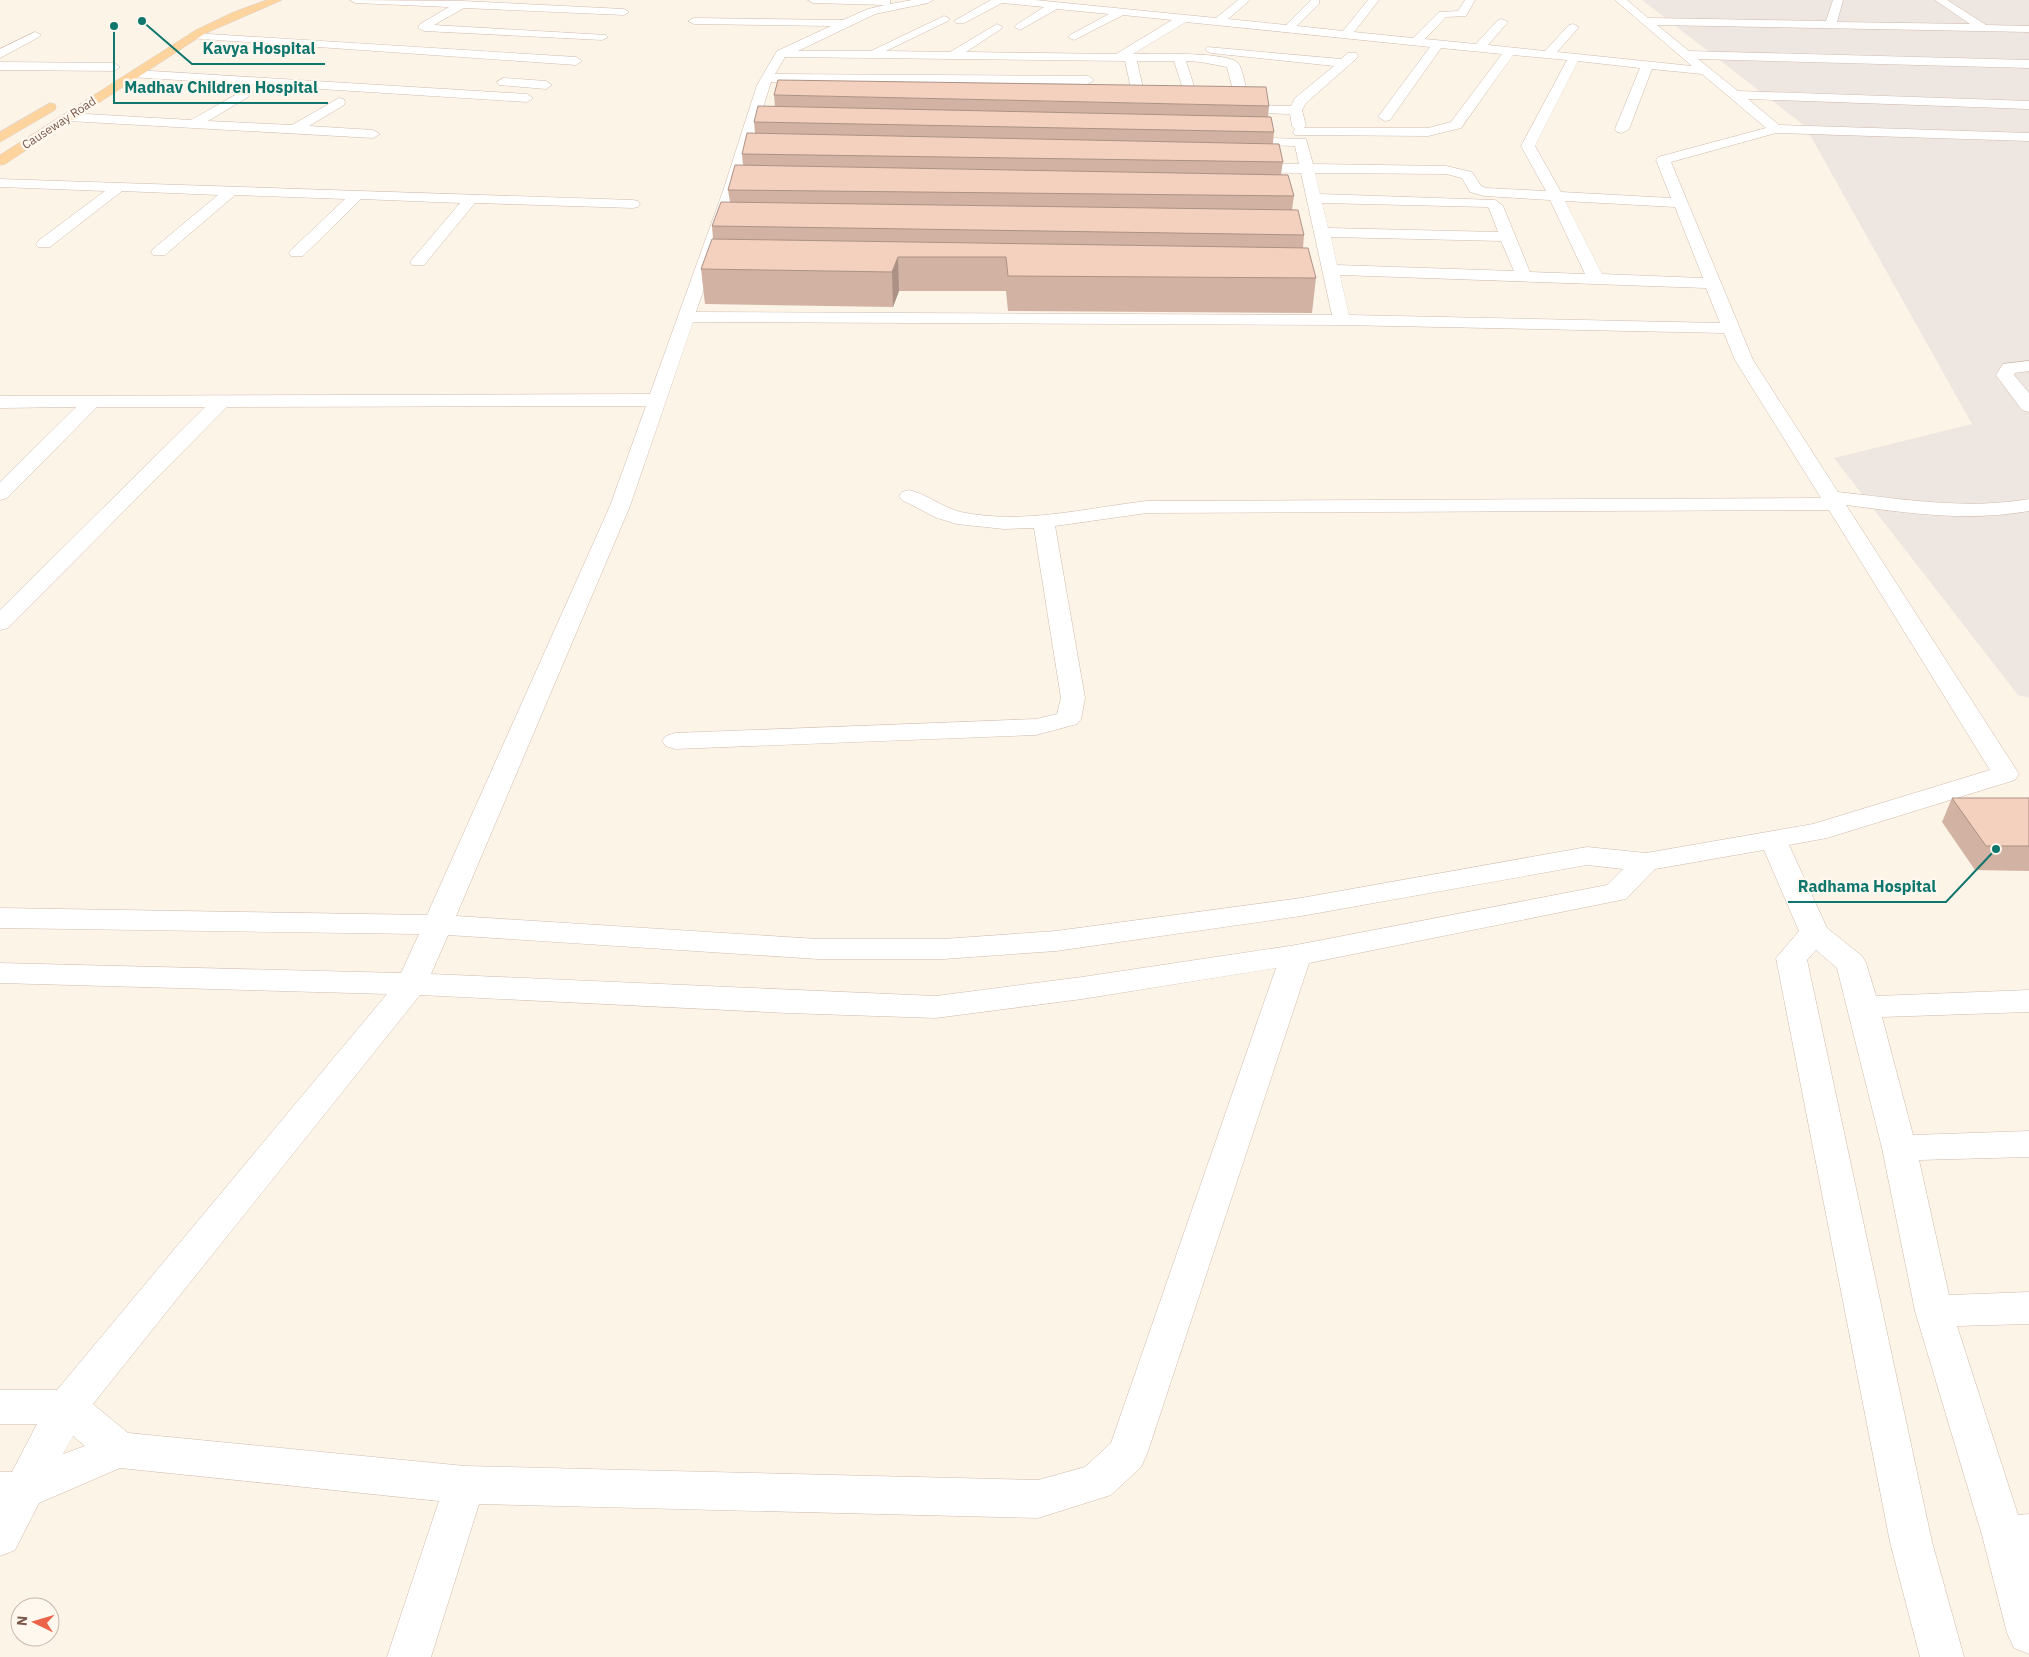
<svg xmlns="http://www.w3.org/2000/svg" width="2029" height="1657" font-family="'IBM Plex Sans',sans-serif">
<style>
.industrial{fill:#eee6e1}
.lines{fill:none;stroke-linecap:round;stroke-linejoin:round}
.minor-casing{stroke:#d0baac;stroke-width:1}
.major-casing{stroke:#d9d0cc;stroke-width:1}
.minor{fill:#fff;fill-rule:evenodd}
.major{fill:#fed49e;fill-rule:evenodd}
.wall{fill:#d2b3a3}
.shaded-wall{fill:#ab9285}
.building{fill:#f4d0be;stroke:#ab9285}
.labels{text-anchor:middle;stroke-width:5;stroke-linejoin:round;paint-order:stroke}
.far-street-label{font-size:12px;fill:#79584a;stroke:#fff8ef}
.leader{fill:none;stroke:#0f766e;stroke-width:2}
.callout-dot{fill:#0f766e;stroke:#fff8ef;stroke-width:2}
.callout-label{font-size:16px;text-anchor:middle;font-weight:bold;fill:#0f766e;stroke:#fff8ef;stroke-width:5;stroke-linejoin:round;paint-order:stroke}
</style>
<rect width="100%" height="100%" fill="#fdf4e8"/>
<path class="industrial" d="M1642,0H2029V698L2018,695L1834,458L1972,424L1805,126Z"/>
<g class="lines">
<defs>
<path id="minor" d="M350,0L463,1L624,9L629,12L624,15L464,8L434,25L606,35L608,37L602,40L424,31L418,28L420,24L449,7L355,3Z
M808,0H890V4L912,0H933L928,3L875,14L798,51H871L944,16L950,19L948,21L886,51L950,52L997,24L1003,27L1001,29L966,52L1116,54L1172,20L1123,15L1074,40L1068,37L1070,35L1109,14L1057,9L1020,30L1014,27L1016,25L1044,7L1002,3L964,23H956L954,21L991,0H1035L1216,18L1238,0H1250L1228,19L1286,25L1311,0H1319V4L1297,26L1343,31L1368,0H1379L1354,32L1413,38L1439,12L1458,11L1465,0H1475L1466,16L1446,17L1425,39L1476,44L1498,20L1502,19L1508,22L1488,45L1545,51L1569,25L1573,24L1579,27L1557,52L1692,66L1615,0H1627L1648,18L1826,21L1833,0H1843L1837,22L1970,24L1935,0H1947L1986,25L2029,26V32L1657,25L1689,51L2029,60V68L1698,59L1738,91L2029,101V109L1748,99L1779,125L2029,133V141L1776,133L1671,162L1753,360L1838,492C1902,499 1964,510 2029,499V511C1967,522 1908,513 1846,505L2019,774L2015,780L1827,838L1789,845L1827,928L1862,956L1866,963L1876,996L2029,990V1012L1882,1017L1913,1135L2029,1131V1157L1919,1160L1949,1295L2029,1292V1324L1957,1326L2018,1515L2029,1514V1654L2014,1648L2007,1633L1982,1535L1915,1311L1882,1148L1837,968L1816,950L1807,960L1932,1542L1964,1657H1920L1890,1542L1776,958L1799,931L1764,850L1655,869L1626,899L1616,901L1309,963L1147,1454L1141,1467L1111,1495L1038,1518L479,1504L431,1657H387L439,1501L120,1468L39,1503L15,1550L0,1556V1472H12L37,1424H0V1390H57L387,994L0,983V963L401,973L419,934L0,928V908L427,915L610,506L646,406L227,407L8,628L0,630V610L205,407H97L7,498L0,500V482L76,407L0,408V396L650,394L723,191L757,85L777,51L831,26L694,24L688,21L694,18L843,20L868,9L885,5L813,3ZM1186,22L1430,47L1378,117L1385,121L1390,120L1441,48L1502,54L1451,122L1428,128H1304L1306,126L1302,110L1306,103L1356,59L1358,56L1356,53H1348L1341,59L1207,47L1205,49L1207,51L1211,53L1334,66L1295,98L1291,106L1250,105C1247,94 1244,74 1239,64C1231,51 1150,54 1133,54ZM1513,55L1567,60L1521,146L1546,191L1486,188L1481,186L1472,172L1446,166L1313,164L1306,139L1230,137L1228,140L1230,143L1235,144L1295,146L1299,164H1244L1239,165L1237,168L1239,171L1244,172L1301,173L1332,315L696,312L737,191L771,82L1088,84L1094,80L1088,76L775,74L785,57L1125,61L1135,107L1141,111L1147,107L1137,61H1174L1189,108L1195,112L1201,108L1186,61L1201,62L1227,67L1237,105L1227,106L1226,109L1227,112L1290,114L1292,126L1295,129L1293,132L1295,135L1428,136L1461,128ZM1578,61L1640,68L1615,129L1617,132L1622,133L1629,129L1652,69L1702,74L1766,128L1658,157L1656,160L1671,198L1561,192L1535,146ZM1315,173L1446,174L1462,178L1470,192L1484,196L1550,200L1585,274L1530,272L1503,206L1495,200L1320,194ZM1565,201L1675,207L1703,278L1602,274ZM1322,203L1487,207L1489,208L1498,232L1328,228ZM1331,237L1501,241L1514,271L1337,265ZM1340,275L1706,288L1720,323L1349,315ZM693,322L1342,325L1724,333L1735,360L1821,498L1147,501C1086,508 1022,525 961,512C943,508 927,494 909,490L902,492L899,496L902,500L937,518L957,524L1004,529L1034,528L1061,698L1057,714L1036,719L675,733L666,736L662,741L666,746L675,749L1036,735L1077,724L1081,719L1085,698L1055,526L1147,513L1829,510L1990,770L1813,824L1646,853L1587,847L1301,898L1056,931L943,939H818L456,916L630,506ZM1587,865L1623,869L1607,885L1296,945L1082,977L936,996L431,974L448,935L818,959H943L1056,951L1301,916ZM1276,968L1111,1443L1085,1467L1038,1480L465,1466L128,1433L93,1404L420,995L787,1013L936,1018L1082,999ZM73,1436L85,1446L63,1454Z
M35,32L41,35L39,37L0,58V49Z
M193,33L576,57L582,61L576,65L189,38L187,36L189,34Z
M0,62L114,63L120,67L114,71L0,70Z
M135,70L527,94L533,98L527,102L131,77L129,74Z
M503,78L546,81L552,85L546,89L499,85L497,82Z
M244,90L248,91L250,94L248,97L208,121L292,125L339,98L344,99L345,102L344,105L309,126L373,130L380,134L373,138L68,121L61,117L68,113L191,120Z
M0,179L633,200L638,201L640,204L638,207L633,208L475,203L424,265H412L410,262L460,203L361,199L303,256H291L289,253L291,250L345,199L235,195L165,255H153L151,252L153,249L218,195L122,191L50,247H38L36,244L38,241L105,191L0,187Z
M2029,361V371L2015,373L2014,375L2029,393V412L2022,410L1996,375L2003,364Z"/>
<path id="major" d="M267,0H282L204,34L5,164L0,165V155L196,30L234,12Z
M50,103L55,104L56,107L55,110L0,142V132Z"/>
</defs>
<use href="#minor" class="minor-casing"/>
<use href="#major" class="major-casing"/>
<use href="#minor" class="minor"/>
<use href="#major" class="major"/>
</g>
<path class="wall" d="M774,95L1269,106L1268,117L1274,132L1273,143L1283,162L1281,174L1294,196L1292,210L1304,235L1303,248L1316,278L1312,313L1008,311L1006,291H899L893,307L705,304L701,269L713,239L712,226L730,202L728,190L743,165L742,154L755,134L754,122L775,107Z
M1952,798H2029V871L1975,870L1942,822Z"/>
<path class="shaded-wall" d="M898,257L899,291L893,307L892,272Z"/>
<path class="building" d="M778,80L1266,87L1269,106L774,95Z
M758,106L1271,117L1274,132L754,122Z
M747,133L1279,144L1283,162L742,154Z
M735,165L1288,175L1294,196L728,190Z
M721,202L1298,210L1304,235L712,226Z
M712,239L1308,248L1316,278L1008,276L1006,257H898L892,272L701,269Z
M1952,798H2029V846H1986Z"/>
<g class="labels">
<g class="far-street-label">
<text transform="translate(59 123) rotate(-33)" y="4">Causeway Road</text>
</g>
</g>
<path class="leader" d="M142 21L192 64H325M114 26L114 103H328M1996 849L1946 902H1788"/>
<g class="callout-dot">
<circle cx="142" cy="21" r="5"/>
<circle cx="114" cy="26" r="5"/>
<circle cx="1996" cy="849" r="5"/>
</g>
<g class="callout-label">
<text x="259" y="54">Kavya Hospital</text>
<text x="221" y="93">Madhav Children Hospital</text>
<text x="1867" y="892">Radhama Hospital</text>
</g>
<g transform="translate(35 1622) rotate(275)"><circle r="24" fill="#fff8ef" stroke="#c9b8ad"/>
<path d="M0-4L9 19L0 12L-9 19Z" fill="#eb6349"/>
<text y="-8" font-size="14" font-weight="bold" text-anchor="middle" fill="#79584a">N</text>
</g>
</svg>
